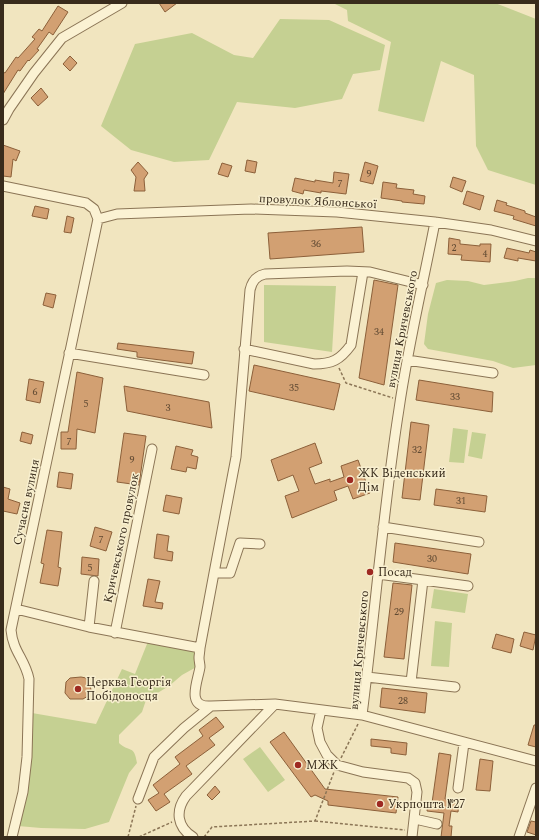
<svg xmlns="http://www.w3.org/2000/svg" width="539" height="840" font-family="Spectral,serif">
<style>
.green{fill:#c5d092}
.building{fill:#d2a072;stroke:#8c603a}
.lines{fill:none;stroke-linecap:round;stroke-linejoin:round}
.minor-casing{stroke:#8b7556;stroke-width:11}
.path{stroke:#8b7556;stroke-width:1.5;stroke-dasharray:3 2;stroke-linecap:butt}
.minor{stroke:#fbf2d3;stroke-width:9}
.poi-dot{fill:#9e2922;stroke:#f8efcf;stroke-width:1.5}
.labels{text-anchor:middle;stroke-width:3;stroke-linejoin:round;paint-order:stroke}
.number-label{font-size:10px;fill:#5f4932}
.street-label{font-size:12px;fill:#392c1c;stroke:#f8efcf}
.poi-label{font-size:12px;fill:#392c1c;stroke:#f8efcf;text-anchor:start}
</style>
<rect width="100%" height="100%" fill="#f1e5bf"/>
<path class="green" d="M333,3H495L536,19V185L488,170L476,146L474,75L441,61L424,122L378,111L391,42L348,21L347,10Z
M280,19L329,20L385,45L380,70L353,74L342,99L295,108L237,102L209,160L174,162L131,150L101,126L135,44L192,33L234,55L253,58Z
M528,278H536V365L513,368L493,361L428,349L424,344L428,314L436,283L447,280L468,281L484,285L515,281Z
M264,285L336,286L332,352L264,342Z
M453,428L468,430L464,463L449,462Z
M472,432L486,434L482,459L468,456Z
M434,589L468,594L465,613L431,608Z
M435,621L452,623L449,667L431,666Z
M149,639L200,648V665L182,675L169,686L146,700L142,712L119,735V743C130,753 134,744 137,763L129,773L109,822L85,829L41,828L18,826L32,713L96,724L122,669L135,674Z
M260,747L285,780L268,792L243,759Z"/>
<path class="building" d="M159,3H177L165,12Z
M58,6L68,12L53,35L49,32L37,49L39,50L29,61L28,60L20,71L18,70L3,94V72L5,73L16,57L18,58L35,39L32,37L39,29L42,31Z
M70,56L77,63L70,71L63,64Z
M41,88L48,97L38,106L31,98Z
M3,145L20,151L16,161L13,159L11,177L3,176Z
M247,160L257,162L255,173L245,171Z
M138,162L148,173L144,179L145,191H134L136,177L131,170Z
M365,162L378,166L373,184L360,181Z
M222,163L232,166L228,177L218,174Z
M334,172L349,174L346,194L321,191V193L304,190L303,194L292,191L295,178L315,182V180L333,183Z
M453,177L466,181L462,192L450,187Z
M383,182L397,184L396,188L414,190L413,194L425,196L424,204L402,202V201L381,198Z
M467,191L484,196L480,210L463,204Z
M497,200L507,203L506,205L525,211V213L536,217V226L513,219L514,216L494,211Z
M35,206L49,209L47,219L32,216Z
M67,216L74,218L71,233L64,232Z
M362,227L364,252L270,259L268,233Z
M449,238L460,240V244L480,246V244H491L490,262L461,260L462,255L448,254Z
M507,248L529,253L530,250L536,252V261L518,258V261L504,258Z
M374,280L398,285L384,385L359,378Z
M46,293L56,295L53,308L43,305Z
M118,343L194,352L192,364L137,357V352L117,349Z
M254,365L340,384L334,410L249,391Z
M77,372L103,378L95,433L77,429L76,449H61V432H68Z
M29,379L44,382L40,403L26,400Z
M419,380L493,392L492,412L416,400Z
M124,386L209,402L212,428L127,411Z
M411,422L429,425L420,500L402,498Z
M22,432L33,435L31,444L20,441Z
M124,433L146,436L139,485L117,482Z
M315,443L322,463L309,468L315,484L330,479V482L344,477L341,466L358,460L370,493L353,499L348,486L334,491L337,500L292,518L285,496L299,491L293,475L278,481L271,460Z
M176,446L193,450L191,455L198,457L196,469L187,467L186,472L171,469Z
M59,472L73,474L71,489L57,487Z
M3,487L10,489L8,499L20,503L17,514L3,511Z
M436,489L487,496L485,512L434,505Z
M166,495L182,498L179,514L163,511Z
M95,527L112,532L106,551L90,546Z
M47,530L62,532L58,567L61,568L58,586L40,583L44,564L41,563Z
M157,534L169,536L167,551L173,552L172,561L154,558Z
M395,543L471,554L468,574L393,562Z
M82,557L99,559L98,576L81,574Z
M148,579L160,581L155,602L163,603L162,609L143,606Z
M393,583L412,585L404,659L384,657Z
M524,632L536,635L533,650L520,646Z
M496,634L514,639L511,653L492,648Z
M81,677L86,678L90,685L91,690L88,696L83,699H70L65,693L66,682L70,678Z
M382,688L427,693L425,713L380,707Z
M216,717L224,727L209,738L215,745L186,766L192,774L164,794L170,802L156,811L148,800L159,793L153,785L180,764L175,757L203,736L199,730Z
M534,725H536V747L528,745Z
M284,732L325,789L398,797L396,813L328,805V801L315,795L311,797L270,742Z
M371,739L407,743L406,755L391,753V748L371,746Z
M439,753L451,755L445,799L459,801L458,812L451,811L449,826H452L451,837H441L444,813L427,811L428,802L432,803Z
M480,759L493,761L490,791L476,790Z
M215,786L220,792L212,800L207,795Z
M531,821L536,822V835L527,832Z"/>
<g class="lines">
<defs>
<path id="minor" d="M3,120L9,109L34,73L62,38L122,3
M3,186L86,203L94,209L98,219
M98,219L117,214L251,209L337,212L435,222L491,230L536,241
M244,349L314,364C332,364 340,360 351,345L363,272
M69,353L204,375
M407,360L493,373
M383,527L479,542
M214,573L236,457L250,290C252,281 256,276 265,274L347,271L370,272L423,285
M378,574L468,586
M16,609L89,627L200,648
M89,627L94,581
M115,633L152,449
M367,677L411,682L423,580
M411,682L455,687
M211,706C185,708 198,681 200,667C200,664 199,661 199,658C199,655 200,651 200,648L214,573H230L240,543L260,544
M321,710L317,728L320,742L327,755L337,765L363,772L408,778L415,783L417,792L412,837
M362,715C375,613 383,510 399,409C408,346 423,284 435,222
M458,788L464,743
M138,799L154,757L184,728L211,706L275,704L362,715L536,761
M415,819L437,824
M12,837L23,792L27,757L29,679C25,659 13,652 11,630L98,219
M193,837C177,827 175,811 186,796L275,704
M519,837L536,788"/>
</defs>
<use href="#minor" class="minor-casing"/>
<path class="path" d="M339,368L346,383L393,398
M341,758L358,724
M315,821L405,830
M128,837L136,806
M139,837L172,822
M204,837L212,827L315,821L334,772"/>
<use href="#minor" class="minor"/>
</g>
<g class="poi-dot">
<circle cx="350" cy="480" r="4"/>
<circle cx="370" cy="572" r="4"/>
<circle cx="78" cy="689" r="4"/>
<circle cx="298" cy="765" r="4"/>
<circle cx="380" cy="804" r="4"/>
</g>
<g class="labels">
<g class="number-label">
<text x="369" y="177">9</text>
<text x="340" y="187">7</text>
<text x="316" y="247">36</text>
<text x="454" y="251">2</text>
<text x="485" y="257">4</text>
<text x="379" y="335">34</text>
<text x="294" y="391">35</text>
<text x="35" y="395">6</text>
<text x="455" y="400">33</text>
<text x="86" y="407">5</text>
<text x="168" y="411">3</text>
<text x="69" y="445">7</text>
<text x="417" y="453">32</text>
<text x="132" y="463">9</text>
<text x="461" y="504">31</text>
<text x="101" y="543">7</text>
<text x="432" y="562">30</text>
<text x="90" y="571">5</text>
<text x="399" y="615">29</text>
<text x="403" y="704">28</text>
</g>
<g class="street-label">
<text transform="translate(318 201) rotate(3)" y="4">провулок Яблонської</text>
<text transform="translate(402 329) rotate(-79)" y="4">вулиця Кричевського</text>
<text transform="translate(26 502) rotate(-78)" y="4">Сучасна вулиця</text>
<text transform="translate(121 538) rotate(-78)" y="4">Кричевського провулок</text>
<text transform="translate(359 650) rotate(-85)" y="4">вулиця Кричевського</text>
</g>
<g class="poi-label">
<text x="358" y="477">ЖК Віденський<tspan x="358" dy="14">Дім</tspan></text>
<text x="378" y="576">Посад</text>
<text x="86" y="686">Церква Георгія<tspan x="86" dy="14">Побідоносця</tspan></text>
<text x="306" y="769">МЖК</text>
<text x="388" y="808">Укрпошта №27</text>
</g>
</g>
<rect width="539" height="840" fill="none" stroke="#392c1c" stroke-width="8"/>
</svg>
